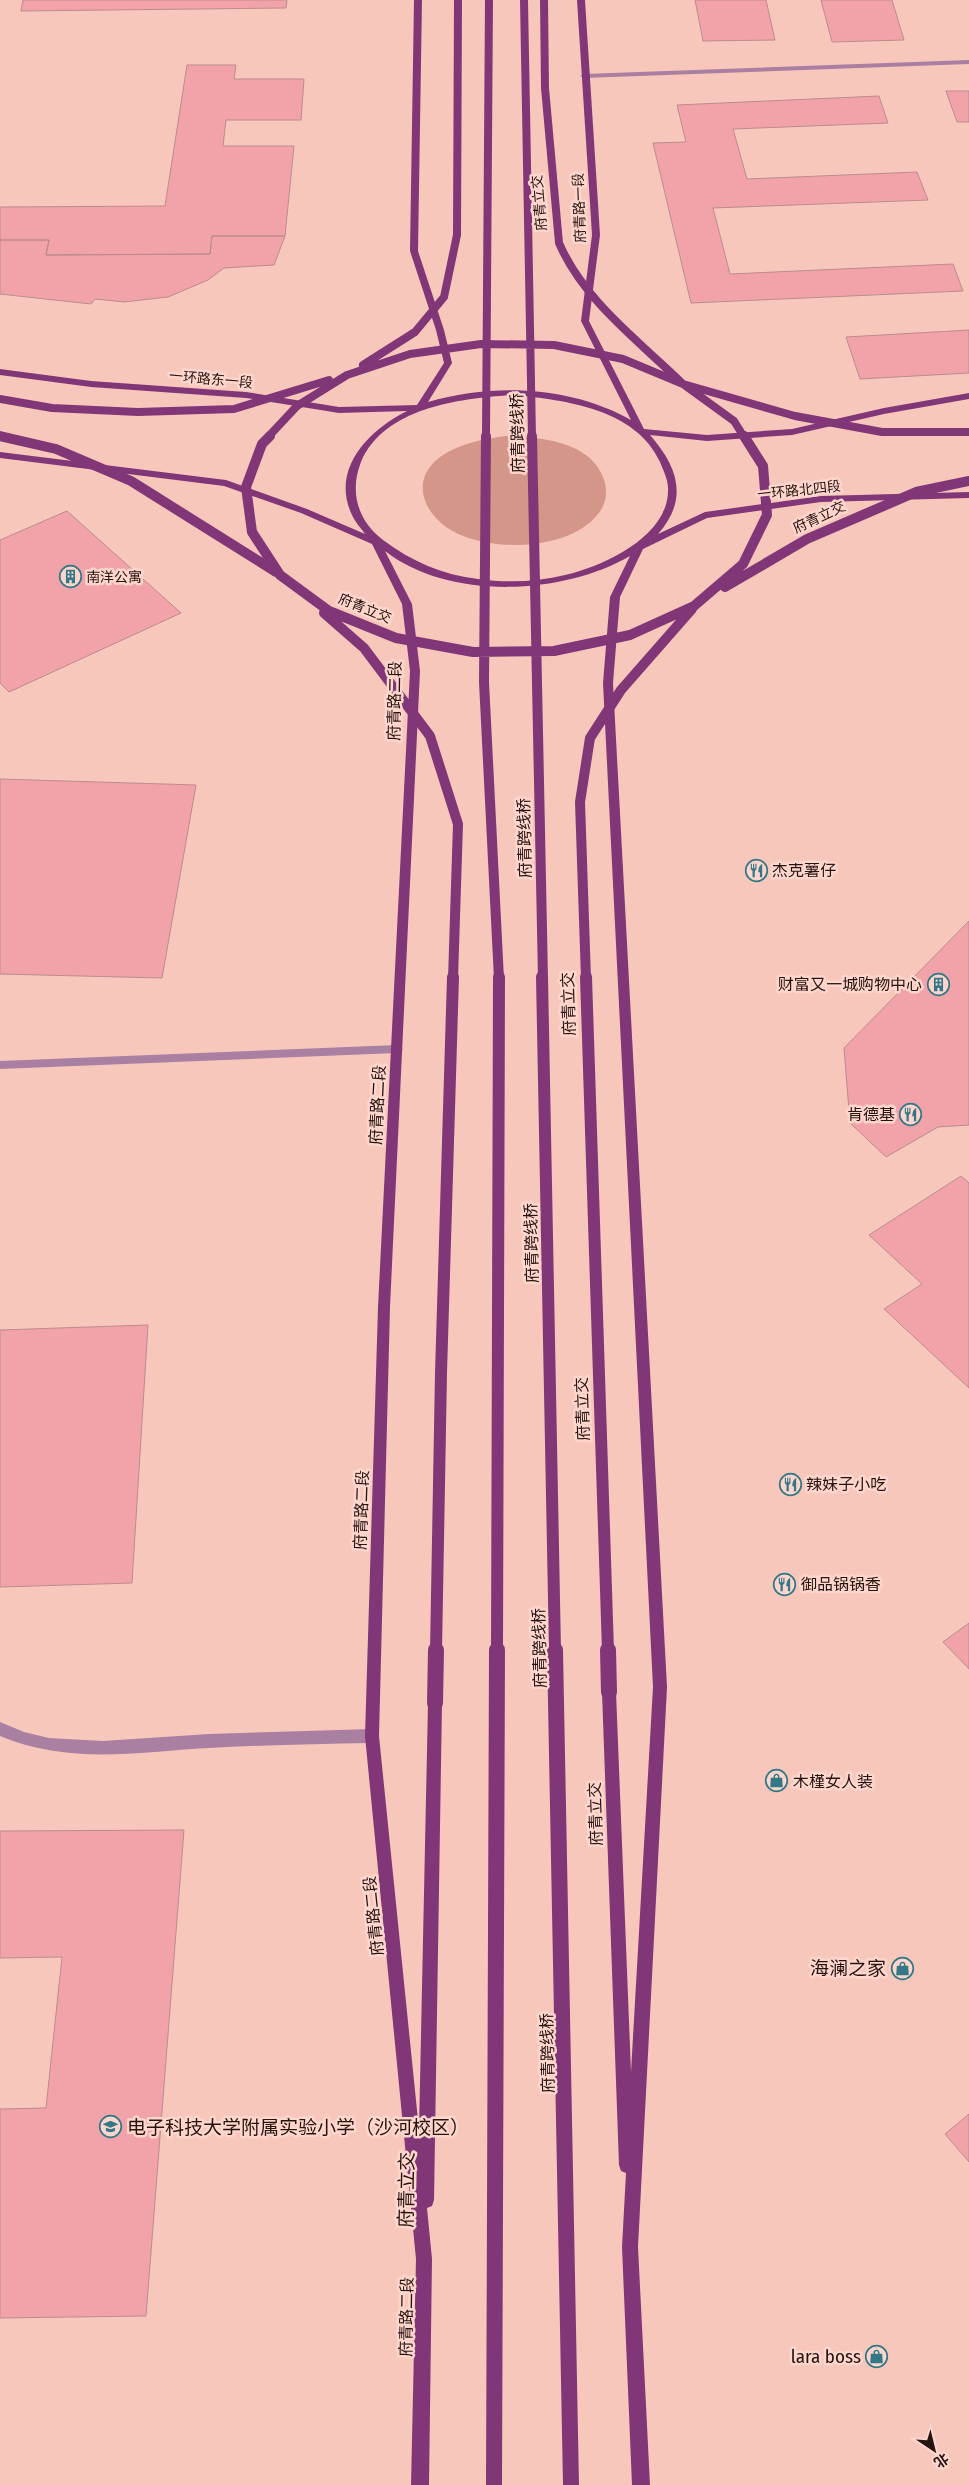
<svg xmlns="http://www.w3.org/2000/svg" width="969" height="2485" font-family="'Fira Sans Condensed','Noto Sans SC',sans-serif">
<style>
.green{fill:#d49688}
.building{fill:#f2a3aa;stroke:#bb8b8f}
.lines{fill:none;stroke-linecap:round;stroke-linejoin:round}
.minor{fill:#aa80a2;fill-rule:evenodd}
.major{fill:#813777;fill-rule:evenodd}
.major-bridge-far3{stroke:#813777;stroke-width:8}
.major-bridge-far2{stroke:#813777;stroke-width:10}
.major-bridge-far1{stroke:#813777;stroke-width:12}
.major-bridge{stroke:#813777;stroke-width:16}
.labels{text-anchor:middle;stroke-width:5;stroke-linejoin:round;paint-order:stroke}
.far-street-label{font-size:14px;fill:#261410;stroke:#ffd6cd}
.far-poi-label{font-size:14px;fill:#261410;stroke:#ffd6cd;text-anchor:start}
.street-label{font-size:16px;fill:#261410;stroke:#ffd6cd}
.poi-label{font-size:16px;fill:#261410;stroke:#ffd6cd;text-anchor:start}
.near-poi-label{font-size:19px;fill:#261410;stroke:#ffd6cd;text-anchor:end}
.near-street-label{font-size:19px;fill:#261410;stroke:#ffd6cd}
</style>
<rect width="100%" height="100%" fill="#f8c7bb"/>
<path class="green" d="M506,436C541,437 595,442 605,483C607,491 606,501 602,508C576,553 484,554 446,527C414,503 414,468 452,450C470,441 487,439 506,436Z"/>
<path class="building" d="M23,0H287L286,8L21,11Z
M695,0H766L775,40L703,41Z
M821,0H892L904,40L832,42Z
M187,65H236L234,79H304L301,120H226L223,146H294L285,236H212L210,254L46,255L49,240H0V207L165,206Z
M946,91H969V122H957Z
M879,96L888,123L733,129L747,179L917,172L928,200L713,208L730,274L953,264L963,291L691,303L653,143L686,142L677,105Z
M212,236H285L274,265L224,268L208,280L168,297L124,302L95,299L91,304L0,294V240H49L46,255L210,254Z
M969,330V373L860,379L846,337Z
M67,511L181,613L9,692L0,683V540Z
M0,779L196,785L162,978L0,974Z
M969,921V1125L938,1127L886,1157L850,1123L844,1048Z
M961,1176L969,1183V1388L884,1309L922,1284L869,1235Z
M148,1325L132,1583L0,1587V1330Z
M969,1623V1669L943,1642Z
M184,1830L146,2316L0,2318V2109L46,2108L62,1957L0,1958V1831Z
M969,2114V2162L945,2134Z"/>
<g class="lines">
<path class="minor" d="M969,60V64L584,78L580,76L584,74Z
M397,1045L403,1049L397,1053L0,1069V1061Z
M0,1722L24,1732L49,1738L103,1741L209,1734L372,1729L377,1731L379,1736L377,1741L372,1743C318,1744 263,1745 209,1748C136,1752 70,1765 0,1736Z"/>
<path class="major" d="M414,0H422L418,251L444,330L452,363L428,402C494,383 570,386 631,420L581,321L592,235L577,0H585L600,235L589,321L644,429L707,435L792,429L884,408L969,393V399L884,414L792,435L707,441L650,435C678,467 689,499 658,534L705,512L821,496L969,492V498L821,502L707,518L643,549L620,597L613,683L667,1687L638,2247L650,2485H632L622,2247L626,2173L621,2171L619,2165L602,1692L604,1687L609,1686L614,1687L616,1692L631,2072L653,1687L603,683L610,597L630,556C563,595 449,601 385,551L412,604L420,671L390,1307L379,1736L419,2130L428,1703L430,1698L435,1696L440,1698L442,1703L434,2200L432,2206L427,2208L432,2259L429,2485H411L416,2259L365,1736L378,1307L410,671L402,604L372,544L301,513L224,486L0,458V452L226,480L307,509L365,534C361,528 355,522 352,515C330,469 369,430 407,411L339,413L246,398L91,387L0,375V369L91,381L246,392L339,407L417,405L444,363L436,330L410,251ZM514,395C565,400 636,409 660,462C663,470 668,479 668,488C670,536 604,566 565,575C537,582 507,583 478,579C443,575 411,561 383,540C358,521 349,492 361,462C384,407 462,398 514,395Z"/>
<path class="major-bridge-far3" d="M524,0L532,437
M544,0L545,88L559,243C584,301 639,341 683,384
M363,365L415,332L444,297L457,235L458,0
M683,384L795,416L882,432H969
M683,384L734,421L744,437
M0,399L52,408L138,412L234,409L329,380
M0,436L4,437
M268,437L297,406L347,375L410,354L481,344L554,345L623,359L683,384
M486,437L489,0"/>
<path class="major-bridge-far2" d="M0,436L56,449L131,481L276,572
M270,436L262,444L246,487L252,532L280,575L329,611L396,638L473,652L554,651L630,635L694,606L743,564L767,515L763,466L744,436
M486,436L484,682L499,979
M532,436L543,979
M725,587L807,539L916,492L969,481
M324,613L364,648L430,736L458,824L453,979
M586,979L580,802L590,738L621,690L692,609"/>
<path class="major-bridge-far1" d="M542,977L555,1651
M586,977L608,1651
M436,1651L441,1373L453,977
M497,1651L499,977"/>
<path class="major-bridge" d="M555,1650L571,2485
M608,1650L609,1692
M435,1703L436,1650
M494,2485L497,1650"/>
</g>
<defs>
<symbol id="building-ring" viewBox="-11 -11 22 22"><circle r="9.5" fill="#ffd6cd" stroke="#337886" stroke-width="1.5"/><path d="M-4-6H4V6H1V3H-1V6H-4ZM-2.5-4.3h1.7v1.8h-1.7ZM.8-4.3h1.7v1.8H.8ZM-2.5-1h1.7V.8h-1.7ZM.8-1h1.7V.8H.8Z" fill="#337886"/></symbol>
<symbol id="restaurant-ring" viewBox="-11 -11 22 22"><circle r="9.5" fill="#ffd6cd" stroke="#337886" stroke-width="1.5"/><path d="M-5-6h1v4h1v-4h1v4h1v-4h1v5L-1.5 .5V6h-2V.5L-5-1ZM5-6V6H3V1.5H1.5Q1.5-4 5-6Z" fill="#337886"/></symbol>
<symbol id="shop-ring" viewBox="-11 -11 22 22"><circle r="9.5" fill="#ffd6cd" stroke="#337886" stroke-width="1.5"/><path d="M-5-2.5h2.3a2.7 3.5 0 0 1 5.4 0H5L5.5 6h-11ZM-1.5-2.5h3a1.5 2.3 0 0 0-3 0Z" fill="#337886"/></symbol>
<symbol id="school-ring" viewBox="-11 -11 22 22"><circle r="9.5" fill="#ffd6cd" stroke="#337886" stroke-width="1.5"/><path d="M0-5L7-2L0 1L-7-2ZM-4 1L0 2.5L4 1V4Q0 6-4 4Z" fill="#337886"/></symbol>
</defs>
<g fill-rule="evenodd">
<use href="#building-ring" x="58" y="564" width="25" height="25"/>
<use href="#restaurant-ring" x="744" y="858" width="25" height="25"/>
<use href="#building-ring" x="926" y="972" width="25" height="25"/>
<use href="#restaurant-ring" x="898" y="1102" width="25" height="25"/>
<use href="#restaurant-ring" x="778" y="1472" width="25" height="25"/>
<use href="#restaurant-ring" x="772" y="1572" width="25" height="25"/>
<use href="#shop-ring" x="764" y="1768" width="25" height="25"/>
<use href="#shop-ring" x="890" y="1956" width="25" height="25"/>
<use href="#school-ring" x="98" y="2114" width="25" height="25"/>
<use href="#shop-ring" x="864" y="2344" width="25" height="25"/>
</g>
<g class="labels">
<g class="far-street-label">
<text transform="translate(539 203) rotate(-95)" y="5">府青立交</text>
<text transform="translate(579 208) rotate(-92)" y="5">府青路一段</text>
<text transform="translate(211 379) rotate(5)" y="5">一环路东一段</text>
<text transform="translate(799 490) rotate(-6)" y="5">一环路北四段</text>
<text transform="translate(819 517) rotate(-25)" y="5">府青立交</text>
<text transform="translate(365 608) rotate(22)" y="5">府青立交</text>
</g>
<g class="far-poi-label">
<text x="86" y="582">南洋公寓</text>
</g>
<g class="street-label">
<text transform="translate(517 433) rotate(-91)" y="6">府青跨线桥</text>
<text transform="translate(394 701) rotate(-89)" y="6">府青路二段</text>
<text transform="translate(524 838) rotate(-91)" y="6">府青跨线桥</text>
<text transform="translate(568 1004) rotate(-92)" y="6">府青立交</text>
<text transform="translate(377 1105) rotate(-87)" y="6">府青路二段</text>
<text transform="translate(531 1243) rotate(-91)" y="6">府青跨线桥</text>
<text transform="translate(582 1409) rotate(-92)" y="6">府青立交</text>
<text transform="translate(361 1510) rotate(-88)" y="6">府青路二段</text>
<text transform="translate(539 1648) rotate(-91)" y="6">府青跨线桥</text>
<text transform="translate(595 1814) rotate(-92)" y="6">府青立交</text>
<text transform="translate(373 1916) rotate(-96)" y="6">府青路二段</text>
<text transform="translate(547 2053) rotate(-91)" y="6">府青跨线桥</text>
<text transform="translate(406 2317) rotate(-89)" y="6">府青路二段</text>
</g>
<g class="poi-label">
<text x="772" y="876">杰克薯仔</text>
<text x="922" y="990" text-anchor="end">财富又一城购物中心</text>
<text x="895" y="1120" text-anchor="end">肯德基</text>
<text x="806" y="1490">辣妹子小吃</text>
<text x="801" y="1590">御品锅锅香</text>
<text x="793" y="1787">木槿女人装</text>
</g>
<g class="near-poi-label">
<text x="886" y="1975">海澜之家</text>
<text x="127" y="2134" text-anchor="start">电子科技大学附属实验小学（沙河校区）</text>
<text x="861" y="2363">lara boss</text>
</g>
<g class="near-street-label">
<text transform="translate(406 2190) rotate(-89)" y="7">府青立交</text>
</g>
</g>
<g transform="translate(934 2450) rotate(145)" stroke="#ffd6cd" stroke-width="4" paint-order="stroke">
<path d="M0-4L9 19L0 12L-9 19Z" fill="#261410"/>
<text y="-8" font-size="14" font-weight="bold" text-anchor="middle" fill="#261410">北</text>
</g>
</svg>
